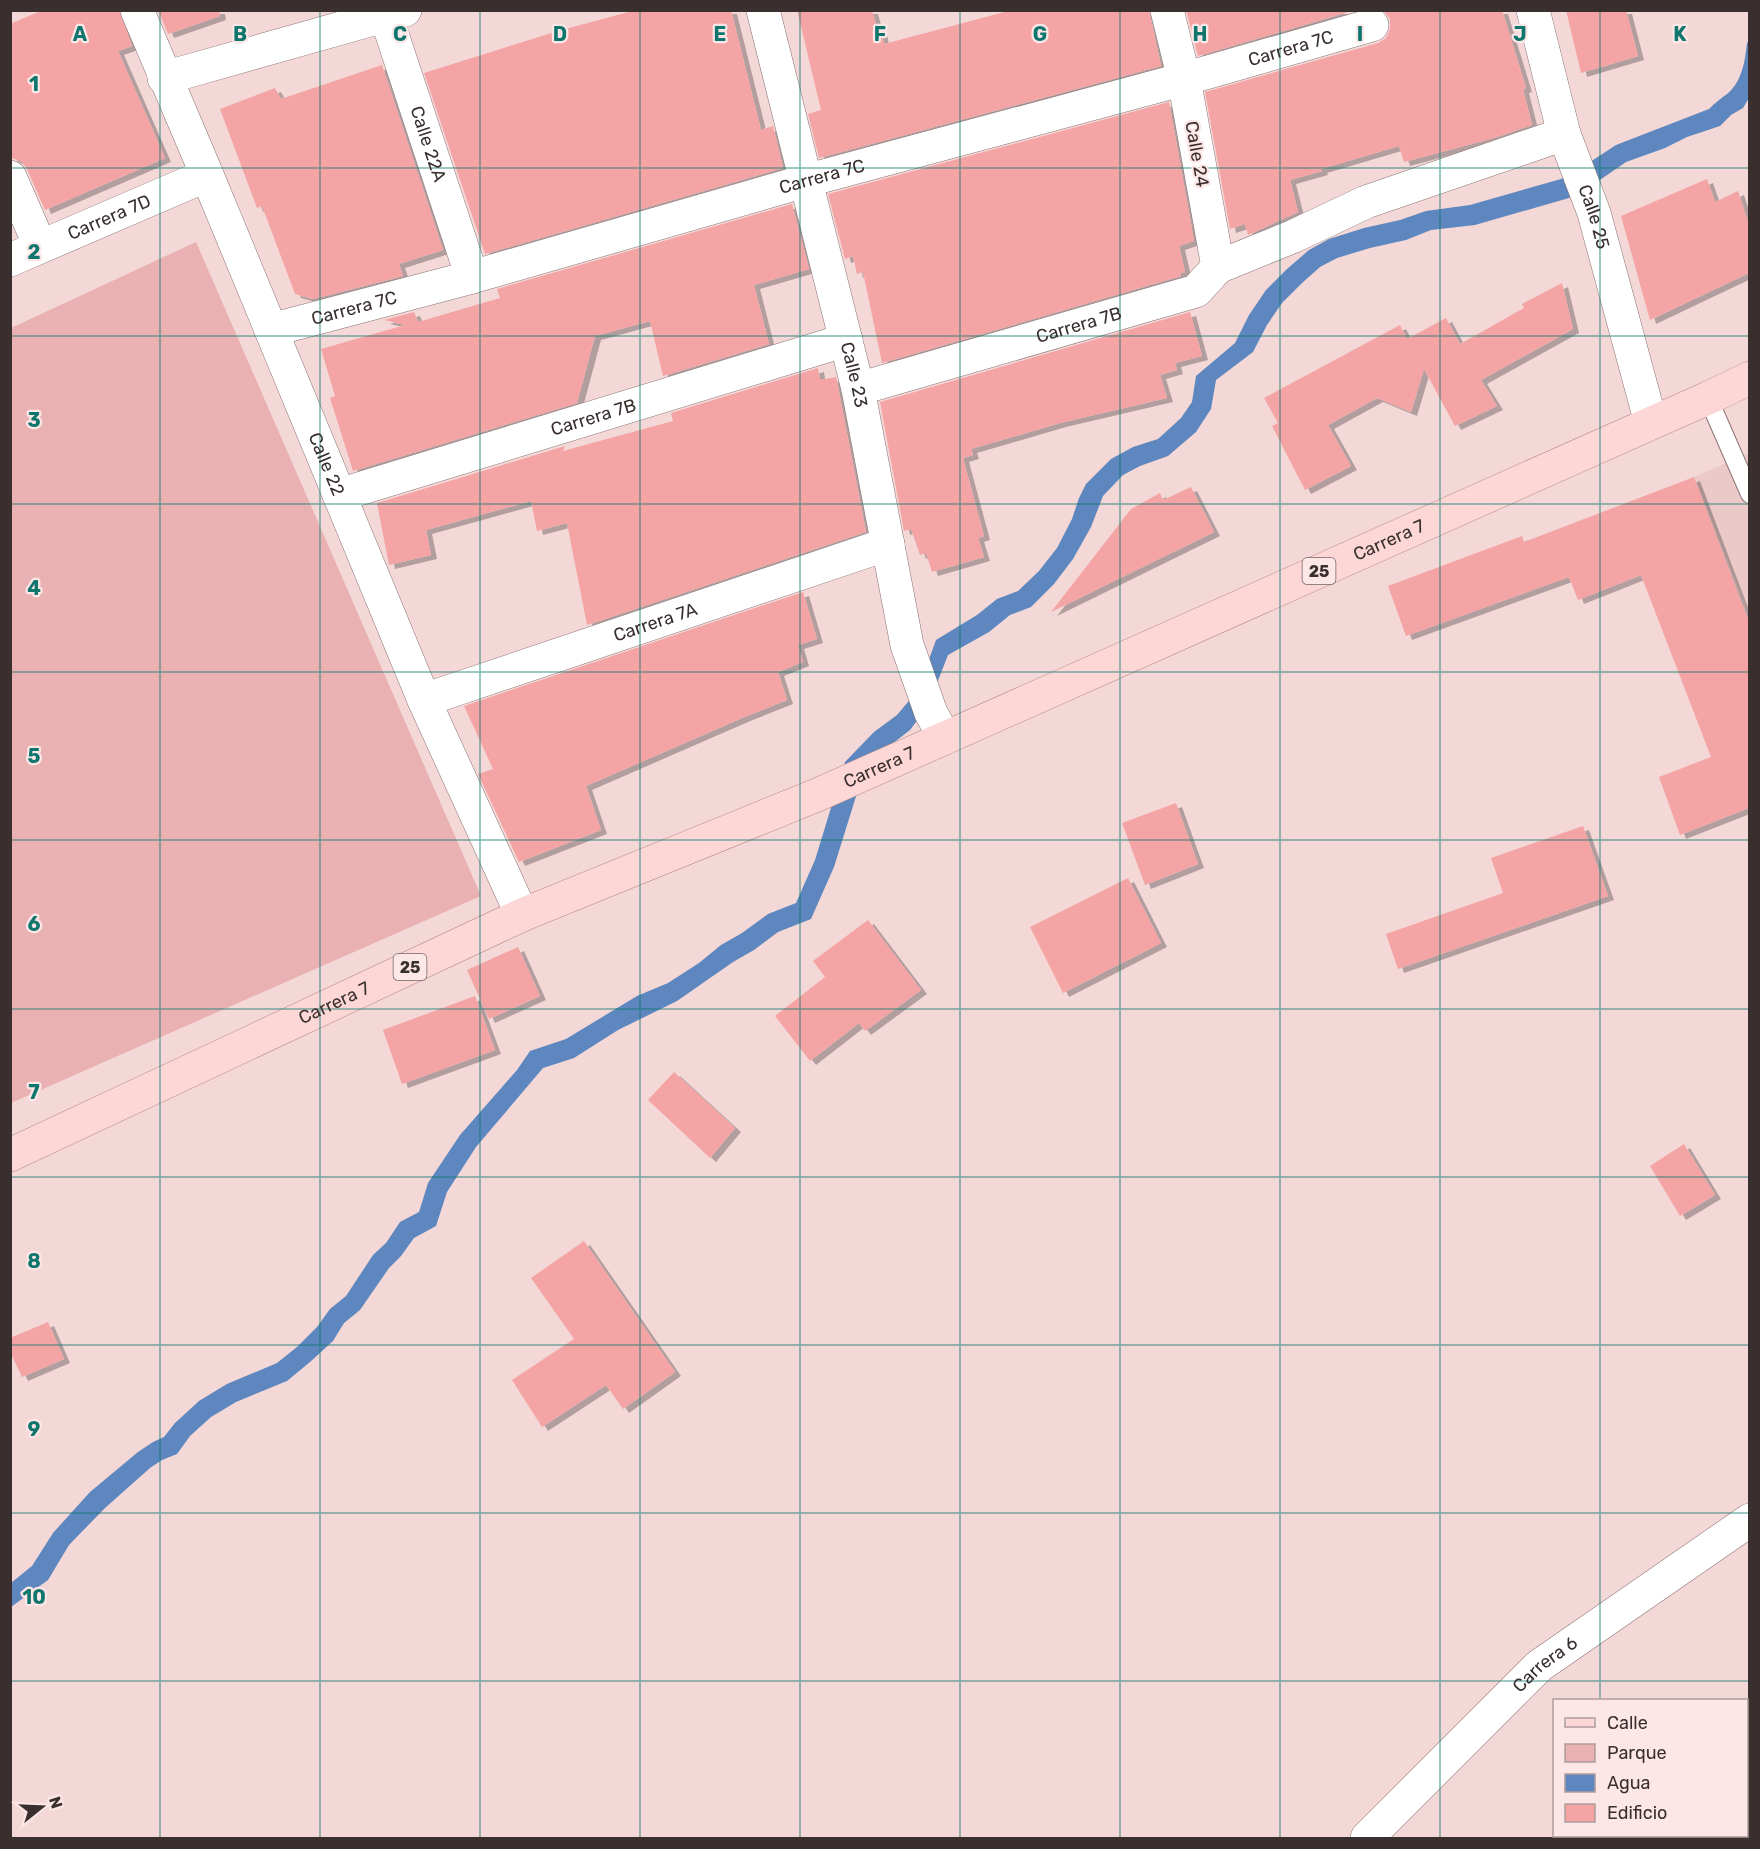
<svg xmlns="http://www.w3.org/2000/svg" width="1760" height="1849" font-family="Rubik,sans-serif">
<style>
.built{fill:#ebc9c8}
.green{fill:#e9b1b1}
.water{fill:#5d87be}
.building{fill:#f4a4a4;filter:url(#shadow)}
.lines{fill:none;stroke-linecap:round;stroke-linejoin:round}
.service-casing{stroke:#8c7474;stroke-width:20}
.minor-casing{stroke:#8c7474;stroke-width:34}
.primary-casing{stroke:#b88a89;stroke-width:34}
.service{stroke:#fff;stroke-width:18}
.minor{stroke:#fff;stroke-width:33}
.primary{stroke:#fdd6d6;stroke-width:33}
.grid{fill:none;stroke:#0f766e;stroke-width:1.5;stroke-opacity:0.55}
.labels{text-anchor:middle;stroke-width:4.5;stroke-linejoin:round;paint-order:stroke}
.shield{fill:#fce6e6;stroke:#746666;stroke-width:1.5}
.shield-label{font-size:16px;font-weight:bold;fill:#392f2f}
.street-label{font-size:18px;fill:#392f2f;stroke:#fce6e6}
.grid-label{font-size:20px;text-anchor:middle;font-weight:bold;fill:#0f766e;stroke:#fce6e6;stroke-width:4.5;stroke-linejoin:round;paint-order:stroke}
</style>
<defs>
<filter id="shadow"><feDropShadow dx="6" dy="4" stdDeviation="0" flood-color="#0004"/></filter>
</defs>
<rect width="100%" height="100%" fill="#f3d8d7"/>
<path class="built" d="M1749,453V613L1694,477Z"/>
<path class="green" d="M196,242L481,896L11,1103V328Z"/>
<path class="water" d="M1749,40V98L1743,108L1731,115L1720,126L1687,137L1665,148L1626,162L1594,184L1569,198L1475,225L1431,230L1406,240L1370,248L1337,258L1320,267L1302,283L1282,303L1267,325L1253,352L1216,380L1211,409L1196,432L1168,456L1140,466L1123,475L1103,496L1091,527L1073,559L1054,584L1031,607L1010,615L989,632L948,655L928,706L910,730L888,747L863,774L834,867L811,919L778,932L754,950L733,962L677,1001L618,1030L574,1058L543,1068L476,1147L447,1192L436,1226L414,1238L401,1256L389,1268L360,1310L344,1323L333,1341L310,1362L287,1381L236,1402L211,1417L190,1436L177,1454L162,1460L150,1468L105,1508L69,1545L48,1580L11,1607V1583L32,1566L53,1533L90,1492L138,1452L153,1442L164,1437L175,1423L199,1401L227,1384L277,1363L297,1347L317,1327L330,1309L346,1296L373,1255L386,1243L400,1222L419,1212L428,1183L460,1135L517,1070L530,1051L566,1039L637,996L668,983L699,963L721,945L742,933L768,914L796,903L815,860L845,762L874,732L897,715L918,690L936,640L977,615L997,599L1018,591L1039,571L1057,548L1072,519L1079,498L1086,484L1111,459L1133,447L1158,439L1181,418L1192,402L1196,376L1235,343L1249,315L1266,290L1287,269L1309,250L1329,239L1364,228L1400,220L1426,211L1470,205L1561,179L1584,166L1616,145L1709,109C1715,103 1720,99 1727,94C1742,82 1745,61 1747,43Z"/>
<path class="building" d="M43,10H119L132,46L118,51L165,158L45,210L27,169L22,162L12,158L10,155V24Z
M158,10H219L220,16L168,34Z
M636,10H731L761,130L773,126L783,168L485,254L424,73L558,31Z
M797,10H872L877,28L880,27L884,44L1012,10H1149L1161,66L819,158L808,114L821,110Z
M1186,10H1355L1198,56Z
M1383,10H1502L1526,88L1523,89L1532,125L1494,138L1404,162L1399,146L1321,169L1322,171L1290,180L1298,212L1248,235L1245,224L1230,229L1205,92L1378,43L1386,38L1390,29V19Z
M1566,10H1626L1638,56L1581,73Z
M382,65L443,250L399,264L403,276L313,299L295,294L262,206L257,208L220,109L275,88L281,99Z
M1169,102L1194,241L1179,246L1185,272L1180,273L1181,276L882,363L863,272L857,274L853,256L845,259L828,194Z
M1707,179L1715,202L1738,191L1749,225V273L1650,320L1621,216Z
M792,204L809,269L754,285L769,344L663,376L650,321L595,336L577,403L353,471L330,398L335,396L321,349L405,325L384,320L414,312L418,322L500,298L497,289Z
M1562,283L1573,329L1481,380L1497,406L1455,426L1424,369L1411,412L1377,398L1328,425L1351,466L1305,490L1272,426L1278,423L1264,398L1400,325L1407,339L1446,318L1460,344L1524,308L1522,304Z
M1190,312L1202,356L1175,363L1177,370L1160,375L1167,398L1060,423L971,449L973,455L963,458L984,536L978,538L984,557L932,572L926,553L920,555L911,529L904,531L880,402Z
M818,368L820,380L836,377L866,532L587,625L567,523L537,531L531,501L426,530L431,555L389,565L377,503L565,446L563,451L673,421L671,413Z
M1694,477L1749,622V808L1680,835L1659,777L1711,757L1641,575L1578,600L1569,577L1406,636L1388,586L1522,536L1524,542Z
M1191,487L1214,532L1051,612L1131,509L1160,493L1163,500Z
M803,592L817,639L798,645L803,662L778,672L787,700L742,718L586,786L601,830L519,862L478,774L493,769L464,706Z
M1176,803L1198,864L1145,885L1122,823Z
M1583,826L1608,896L1398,969L1386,934L1503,893L1491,858Z
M1128,878L1161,943L1063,993L1030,927Z
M868,920L921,990L865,1031L859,1023L810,1061L775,1016L825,977L813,961Z
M518,947L540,996L489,1019L467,970Z
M475,996L495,1050L402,1084L383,1030Z
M674,1072L735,1128L710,1158L648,1100Z
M1684,1144L1715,1195L1680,1216L1650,1166Z
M584,1241L675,1372L623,1409L606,1385L542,1427L512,1380L574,1339L531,1278Z
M48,1322L64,1359L22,1377L10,1352V1338Z"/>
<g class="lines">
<defs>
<path id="service" d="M1708,398L1750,494"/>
<g id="minor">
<path id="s1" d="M137,10L207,175L424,700L522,915"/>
<path id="s2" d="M384,10L472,277"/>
<path id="s3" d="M763,10L858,389L907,645L931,713L945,738"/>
<path id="s4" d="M1533,10L1564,134L1594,213L1651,423"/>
<path d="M164,78L405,10"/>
<path d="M10,177L40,246"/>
<path id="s5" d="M10,260L207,175"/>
<path d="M1218,267L1294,236L1366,202L1564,134"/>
<path id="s6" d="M271,330L472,277L805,181L1184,79L1372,25"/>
<path id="s7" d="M858,389L1196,291L1218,267L1184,79L1167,10"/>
<path id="s8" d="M339,495L846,340"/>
<path id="s9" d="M424,700L888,544"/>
<path id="s10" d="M1367,1838L1539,1666L1750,1520"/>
</g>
<g id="primary">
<path id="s11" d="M10,1155L522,915L817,795L1708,398L1750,378"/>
</g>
</defs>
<use href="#service" class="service-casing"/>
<use href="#minor" class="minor-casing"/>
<use href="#primary" class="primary-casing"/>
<use href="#service" class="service"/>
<use href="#minor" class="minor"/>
<use href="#primary" class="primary"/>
</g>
<path class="grid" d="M160,10V1838M320,10V1838M480,10V1838M640,10V1838M800,10V1838M960,10V1838M1120,10V1838M1280,10V1838M1440,10V1838M1600,10V1700M10,168H1750M10,336H1750M10,504H1750M10,672H1750M10,840H1750M10,1009H1750M10,1177H1750M10,1345H1750M10,1513H1750M10,1681H1750M1600,1836V1838"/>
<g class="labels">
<g class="shield">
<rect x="1302.5" y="558" width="33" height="26" rx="4.5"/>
<rect x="393.5" y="954" width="33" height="26" rx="4.5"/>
</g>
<g class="shield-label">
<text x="1319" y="577">25</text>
<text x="410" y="973">25</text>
</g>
<g class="street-label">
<text dy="6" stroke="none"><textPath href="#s6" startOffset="1058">Carrera 7C</textPath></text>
<text dy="6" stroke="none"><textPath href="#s2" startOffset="141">Calle 22A</textPath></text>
<text transform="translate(1197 154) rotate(80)" y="6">Calle 24</text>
<text dy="6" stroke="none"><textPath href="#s6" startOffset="572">Carrera 7C</textPath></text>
<text dy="6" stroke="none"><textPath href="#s4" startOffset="216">Calle 25</textPath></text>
<text dy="6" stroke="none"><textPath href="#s5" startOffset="108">Carrera 7D</textPath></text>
<text dy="6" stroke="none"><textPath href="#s6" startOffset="86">Carrera 7C</textPath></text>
<text dy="6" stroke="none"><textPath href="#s7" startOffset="230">Carrera 7B</textPath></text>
<text dy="6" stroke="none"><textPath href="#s3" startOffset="376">Calle 23</textPath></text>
<text dy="6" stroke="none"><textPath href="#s8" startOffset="266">Carrera 7B</textPath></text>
<text dy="6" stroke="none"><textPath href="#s1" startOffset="492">Calle 22</textPath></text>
<text dy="6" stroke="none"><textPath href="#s11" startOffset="1510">Carrera 7</textPath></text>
<text dy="6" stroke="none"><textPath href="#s9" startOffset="244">Carrera 7A</textPath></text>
<text dy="6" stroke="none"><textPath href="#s11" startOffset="952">Carrera 7</textPath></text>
<text dy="6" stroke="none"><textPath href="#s11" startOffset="358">Carrera 7</textPath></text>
<text dy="6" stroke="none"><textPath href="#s10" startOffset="249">Carrera 6</textPath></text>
</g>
</g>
<g class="grid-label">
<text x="80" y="41">A</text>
<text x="240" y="41">B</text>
<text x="400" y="41">C</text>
<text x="560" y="41">D</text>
<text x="720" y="41">E</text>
<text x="880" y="41">F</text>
<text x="1040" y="41">G</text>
<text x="1200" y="41">H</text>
<text x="1360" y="41">I</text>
<text x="1520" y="41">J</text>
<text x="1680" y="41">K</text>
<text x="34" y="91">1</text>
<text x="34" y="259">2</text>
<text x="34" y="427">3</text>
<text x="34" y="595">4</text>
<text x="34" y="763">5</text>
<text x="34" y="931">6</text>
<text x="34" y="1099">7</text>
<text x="34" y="1268">8</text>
<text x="34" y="1436">9</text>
<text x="34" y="1604">10</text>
</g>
<rect width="1760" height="1849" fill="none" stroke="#392f2f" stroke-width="24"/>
<rect x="1553" y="1699" width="195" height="138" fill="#fce6e6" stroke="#ae9d9d" stroke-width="1.5"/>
<rect x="1565" y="1718" width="30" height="9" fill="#fdd6d6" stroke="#ae9d9d" stroke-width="1.5"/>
<text x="1607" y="1729" font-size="18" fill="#392f2f">Calle</text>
<rect x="1565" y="1744" width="30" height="18" fill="#e9b1b1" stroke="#ae9d9d" stroke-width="1.5"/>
<text x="1607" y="1759" font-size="18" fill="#392f2f">Parque</text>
<rect x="1565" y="1774" width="30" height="18" fill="#5d87be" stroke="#ae9d9d" stroke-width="1.5"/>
<text x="1607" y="1789" font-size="18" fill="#392f2f">Agua</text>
<rect x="1565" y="1804" width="30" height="18" fill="#f4a4a4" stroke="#ae9d9d" stroke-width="1.5"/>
<text x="1607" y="1819" font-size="18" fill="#392f2f">Edificio</text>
<g transform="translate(42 1807) rotate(72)" stroke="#fce6e6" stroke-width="4.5" paint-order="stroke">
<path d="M0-4.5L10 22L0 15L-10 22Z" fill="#392f2f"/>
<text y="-9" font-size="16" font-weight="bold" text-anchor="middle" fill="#392f2f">N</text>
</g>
</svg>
